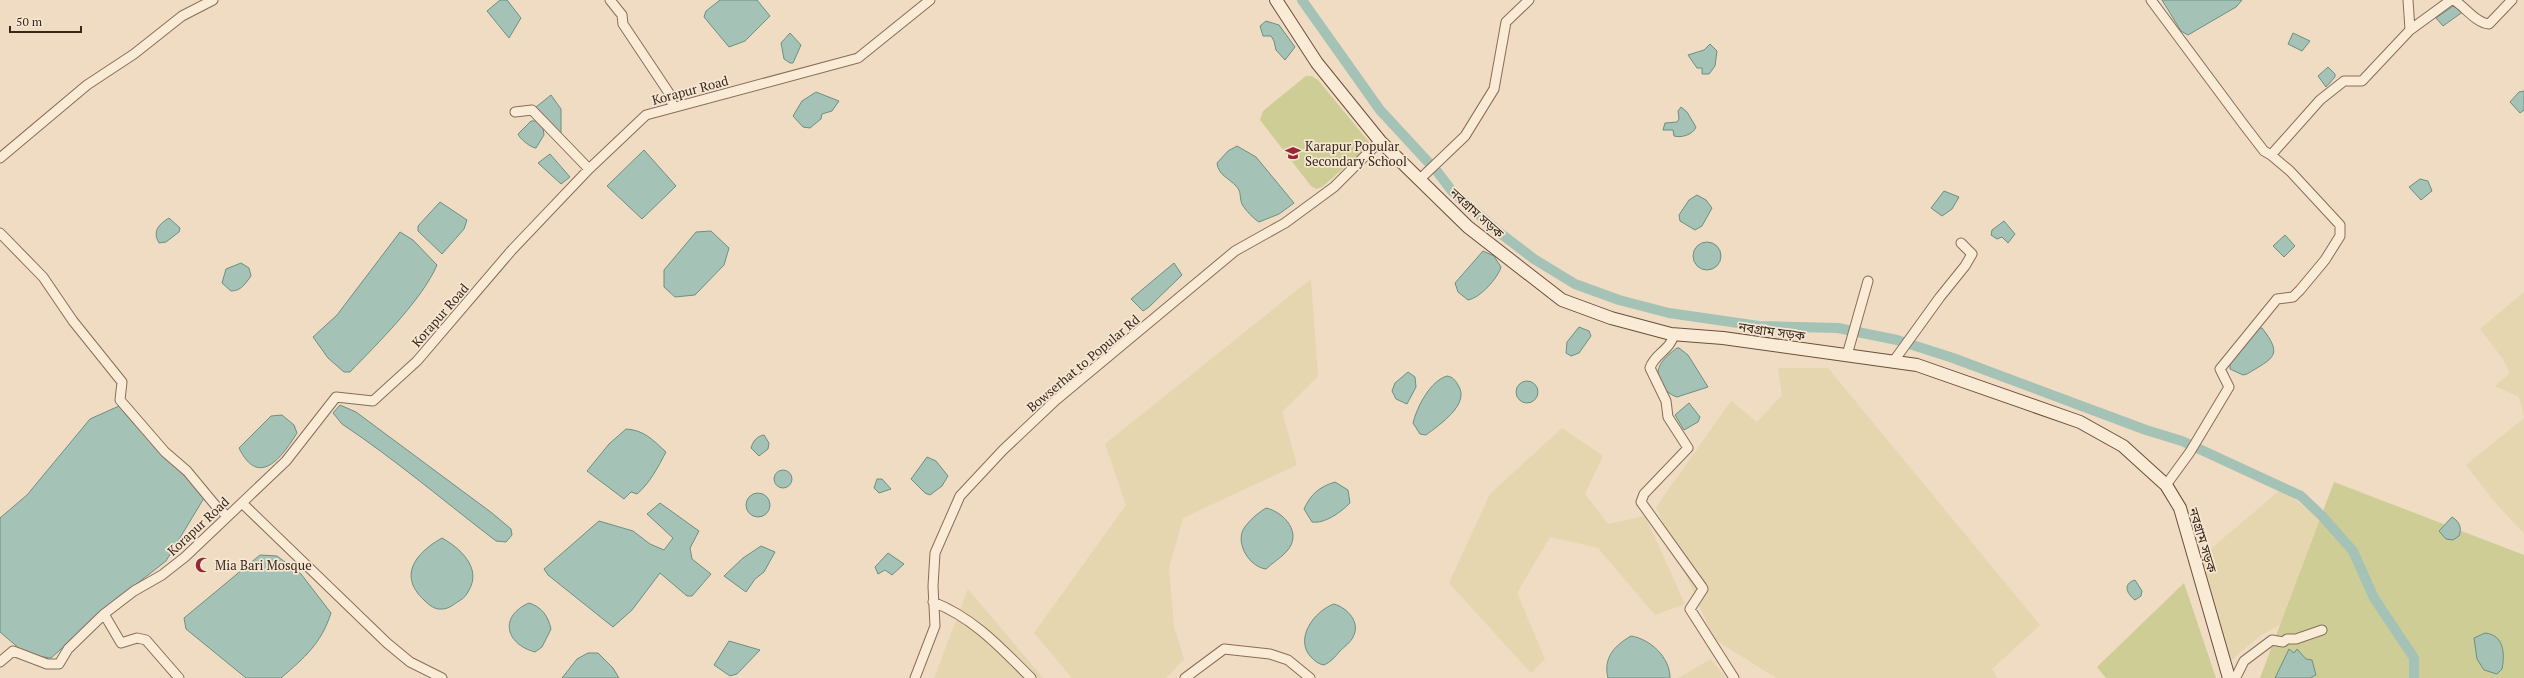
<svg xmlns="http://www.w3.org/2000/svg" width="2524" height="678" font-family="'PT Serif','Noto Sans Bengali',serif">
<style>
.farmland{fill:#e5d6b0}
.green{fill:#cecd96}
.water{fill:#a5c2b6;stroke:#6b9083}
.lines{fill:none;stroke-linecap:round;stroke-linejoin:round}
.canal{stroke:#a5c2b6;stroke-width:10}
.minor-casing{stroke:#8a6d59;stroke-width:11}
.secondary-casing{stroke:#6c4e3c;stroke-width:14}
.minor{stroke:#faebd6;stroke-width:9}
.secondary{stroke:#faebd6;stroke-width:12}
.labels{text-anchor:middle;stroke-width:3.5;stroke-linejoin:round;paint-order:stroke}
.street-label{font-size:13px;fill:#39271d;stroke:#f6e7d2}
.poi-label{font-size:13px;fill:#39271d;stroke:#f6e7d2;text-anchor:start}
</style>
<rect width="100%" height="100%" fill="#efdcc2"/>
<path class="farmland" d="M1311,279L1318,376L1282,412L1297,465L1183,518L1169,568L1174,627L1184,659L1166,678H1072L1034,633L1126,505L1105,444Z
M2524,292V534L2493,500L2466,465L2524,418L2519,397L2495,386L2510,373L2503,359L2480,329Z
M1778,368H1828L2040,625L1992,669L1997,678H1776L1714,639L1656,507L1731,401L1757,422L1782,395Z
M1562,428L1603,456L1585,494L1608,524L1645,516L1685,604L1655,615L1598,548L1550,537L1517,593L1545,659L1531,673L1449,583L1490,494Z
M2280,490L2291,496L2320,520L2303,611L2260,636L2229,662L2200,558Z
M968,589L1043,678H934Z
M1711,659L1726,678H1678Z"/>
<path class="green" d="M1306,76H1312L1318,80L1369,142V146L1322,187L1316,189L1311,186L1260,120L1263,111Z
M2334,482L2524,555V678H2260Z
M2184,583L2216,678H2106L2097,667Z"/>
<path class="water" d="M500,0H507L521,18L509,38L487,11Z
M720,0H757L770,16L745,41L729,47L704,17L706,11Z
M2162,0H2242L2236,7L2188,35L2181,31Z
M2453,6L2464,11L2443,26L2436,18Z
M1266,21L1279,25L1295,47L1285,60L1276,50L1274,41L1271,36H1263L1260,26Z
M790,33L801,45L793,63H790L784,59L781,43Z
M2293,33L2310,41L2302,51L2288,44Z
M1710,44L1717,51L1715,66L1709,74H1702V68H1697L1688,55L1704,50Z
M2328,67L2335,74V77L2326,87L2318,76Z
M2524,91V110L2520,113L2510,102L2519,92Z
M816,92L839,101L832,111L822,114L821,119L810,128L803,127L793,116L802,101Z
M551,95L561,109V134L536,107Z
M1681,107L1687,112L1696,127C1693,135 1681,138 1674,136L1673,130H1663L1665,123L1677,122L1679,119L1678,111Z
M531,121H536L543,128L544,135L536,148C531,148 519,138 518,134Z
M1237,146L1256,157L1294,203L1279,214L1259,222C1254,219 1245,210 1242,204C1239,197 1242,192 1236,186C1229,178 1218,175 1217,163L1228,151Z
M644,150L676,186L642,219L607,186Z
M550,154L570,177L561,184L538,163Z
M2420,179L2428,181L2432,191L2421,200L2409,187Z
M1944,191L1959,197L1952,209L1942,216L1931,208Z
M1697,195L1706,200L1712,208L1702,226L1695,230L1680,221L1679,215L1689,200Z
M440,202L467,220L464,229L442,254L418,231V226Z
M169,218L180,228L179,232L166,242L159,243C152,231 159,224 169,218Z
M2004,221L2015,234L2008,243L2002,237L1997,239L1991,235L1992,230Z
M711,231L729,248L724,265L695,295L675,297L664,287V270L696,232Z
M400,232L413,240L437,265C422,300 377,344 350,372H344L328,358L313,337L337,315Z
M2285,235L2295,246L2284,257L2273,246Z
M1693 256a14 14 0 1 1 28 0a14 14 0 1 1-28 0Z
M1483,251L1494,256L1501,267C1498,278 1480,298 1468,300L1458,292L1455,283Z
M241,263L249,268L251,276C245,284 241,291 231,291L222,283L226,269Z
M1174,263L1182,275L1149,307L1143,311L1131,299Z
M1579,327L1589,331L1591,336L1579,353L1571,356L1566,353L1567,342Z
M2258,328H2262C2284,356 2273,358 2247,374L2243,375L2230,369V361Z
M1677,348H1679L1688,355L1708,387L1677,397C1670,395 1665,390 1661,383C1652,368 1665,357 1677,348Z
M1408,372L1415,377L1416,387L1407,404L1396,399L1392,391L1395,383Z
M1447,376C1453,377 1455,380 1458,385C1471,404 1439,425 1426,435L1420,434L1413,423C1417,407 1430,381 1447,376Z
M1516 392a11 11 0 1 1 22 0a11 11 0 1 1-22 0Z
M1689,403L1700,417L1698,422L1684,430L1675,415Z
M340,405L356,412L492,513L511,529L512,535L506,542L496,541C445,502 396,460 342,424L333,413Z
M119,406C145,439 178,465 204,498L166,561L116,600L51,658L27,655L0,632V518L27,495L90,419Z
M282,415L294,425L297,433C282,457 259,489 239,448L271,416Z
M626,429C644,430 653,440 666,452C658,467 650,483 637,494L631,492L624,499L587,471L609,444Z
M764,435L769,443L768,449L759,456L751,448C753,441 757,436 764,435Z
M927,457L936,461L948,476L942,486L930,495L925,493L911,479Z
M774 479a9 9 0 1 1 18 0a9 9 0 1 1-18 0Z
M877,479H882L891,489L879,493L874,488Z
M1335,482L1348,490L1350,503C1341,512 1325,524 1312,522L1304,509C1311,494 1319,487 1335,482Z
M746 505a12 12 0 1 1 24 0a12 12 0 1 1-24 0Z
M660,503L699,531L690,548L692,559L711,574L692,596H687L660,573L632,610L613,627L548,575L544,569L599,521L633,531L650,544L664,550L673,538L647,514Z
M1266,508C1284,512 1303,533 1287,551C1281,558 1272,563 1266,569C1250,567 1236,545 1243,530C1248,521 1258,513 1266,508Z
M2452,517C2460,522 2462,528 2459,536L2453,540L2446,539L2439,531Z
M442,538C460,548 482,568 469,590C466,596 464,598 459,601C454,604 449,609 442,609C435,610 429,605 424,600C397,575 417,552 442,538Z
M761,546L775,552L764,572L755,579L746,592L724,576L743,558Z
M888,553L904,564L892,575L885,570L878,574L875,567Z
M260,555L277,556L301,574L331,613C321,644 305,657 281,678H246L186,629L184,618Z
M2135,580L2142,591L2141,596L2135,600C2127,594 2122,584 2135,580Z
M529,603C542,607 548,616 551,629L542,647L535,652C505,644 499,616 529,603Z
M1334,604C1348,608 1361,623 1353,637C1351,642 1344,647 1340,651C1335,657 1331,662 1324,665C1318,664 1315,661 1311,657C1294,639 1314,611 1334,604Z
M2485,633C2504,635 2505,653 2502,669L2497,674L2484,670L2477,659L2474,638Z
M1631,636C1650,639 1670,657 1670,678H1608C1603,658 1614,646 1631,636Z
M729,641L760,650L737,674L730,676L714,665Z
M2289,649L2294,653L2297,649L2306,659L2312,660L2316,675L2310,678H2275Z
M588,653H598L613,668L619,678H562L577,659Z"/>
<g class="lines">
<path class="canal" d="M1302,0L1380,110L1429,163
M1436,170L1452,191L1500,233L1534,259L1575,284L1619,300L1669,313L1759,326L1838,328L1897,340L1953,358L2146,430L2182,441L2301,496L2322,516L2353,551L2374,598L2414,658V678"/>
<defs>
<path id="minor" d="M610,0L622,15L623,24L669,93L673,107
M2151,0L2244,125L2264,151L2271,155
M2408,0L2410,30
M2454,0C2465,7 2476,23 2489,24L2512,0
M515,112L532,110L589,169
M0,158L87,85L134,54L182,16L213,0
M1420,179L1465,136L1494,89L1506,22L1529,0
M0,233L43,277L73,321L122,382L120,400L165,452L187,471L216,506L227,516
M1674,334C1671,350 1654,354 1650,368L1666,401L1668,417L1688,448L1644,494L1641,502L1702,587L1703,589L1690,609L1734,678
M1847,355L1868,281
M1893,362L1940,297L1965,266L1972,254L1961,243
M2166,485L2190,452L2229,387L2220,369L2277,299L2293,297L2300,290L2325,260L2340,236V225L2290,171L2271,155L2320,100L2344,81H2362L2410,30L2451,0
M242,503L387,643L410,662L442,678
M933,602C974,618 1001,648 1031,678
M104,614L121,643L137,638L146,640L179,678
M0,662L13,651L47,664H59L68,649L104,614L134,591L162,575L185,557L286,461L336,397L373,401L417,361L511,251L589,169L646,115L858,58L930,0
M915,678L935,626L933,586L935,553L960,496L1003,450L1056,400L1235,251L1285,223L1334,187L1380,141
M1185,678L1224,649L1270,654L1288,660L1310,678
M2231,678L2237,675L2244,661L2272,640L2283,642L2287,639H2296L2322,630"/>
<path id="secondary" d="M1276,0L1317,63L1380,141L1468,227L1562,300L1611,318L1671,334L1723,338L1917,365L2080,422L2123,446L2166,485L2180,508L2229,678"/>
</defs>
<use href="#minor" class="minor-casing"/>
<use href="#secondary" class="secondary-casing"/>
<use href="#minor" class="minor"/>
<use href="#secondary" class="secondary"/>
</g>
<defs>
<symbol id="school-bare" viewBox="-9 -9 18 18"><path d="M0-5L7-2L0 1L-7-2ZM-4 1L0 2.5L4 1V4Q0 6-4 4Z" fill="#9a2736" stroke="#f6e7d2" stroke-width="2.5" paint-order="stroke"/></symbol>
<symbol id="mosque-bare" viewBox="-9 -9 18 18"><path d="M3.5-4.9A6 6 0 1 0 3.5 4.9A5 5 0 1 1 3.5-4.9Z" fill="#9a2736" stroke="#f6e7d2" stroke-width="2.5" paint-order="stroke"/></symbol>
</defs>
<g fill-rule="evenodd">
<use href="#school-bare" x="1282" y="142" width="22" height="22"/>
<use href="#mosque-bare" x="192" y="554" width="22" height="22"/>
</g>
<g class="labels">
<g class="street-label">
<text transform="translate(690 90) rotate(-15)" y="5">Korapur Road</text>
<text transform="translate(1477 213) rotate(42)" y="5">নবগ্রাম সড়ক</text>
<text transform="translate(440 315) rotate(-49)" y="5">Korapur Road</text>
<text transform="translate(1772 331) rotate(8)" y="5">নবগ্রাম সড়ক</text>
<text transform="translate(1083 363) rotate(-40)" y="5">Bowserhat to Popular Rd</text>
<text transform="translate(198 526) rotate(-43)" y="5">Korapur Road</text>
<text transform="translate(2203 540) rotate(73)" y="5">নবগ্রাম সড়ক</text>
</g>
<g class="poi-label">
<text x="1305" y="151">Karapur Popular<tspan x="1305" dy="15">Secondary School</tspan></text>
<text x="215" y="570">Mia Bari Mosque</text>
</g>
</g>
<path d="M10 26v6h71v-6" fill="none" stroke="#39271d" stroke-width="2"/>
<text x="16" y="26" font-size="12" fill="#39271d" stroke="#f6e7d2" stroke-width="3" paint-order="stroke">50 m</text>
</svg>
